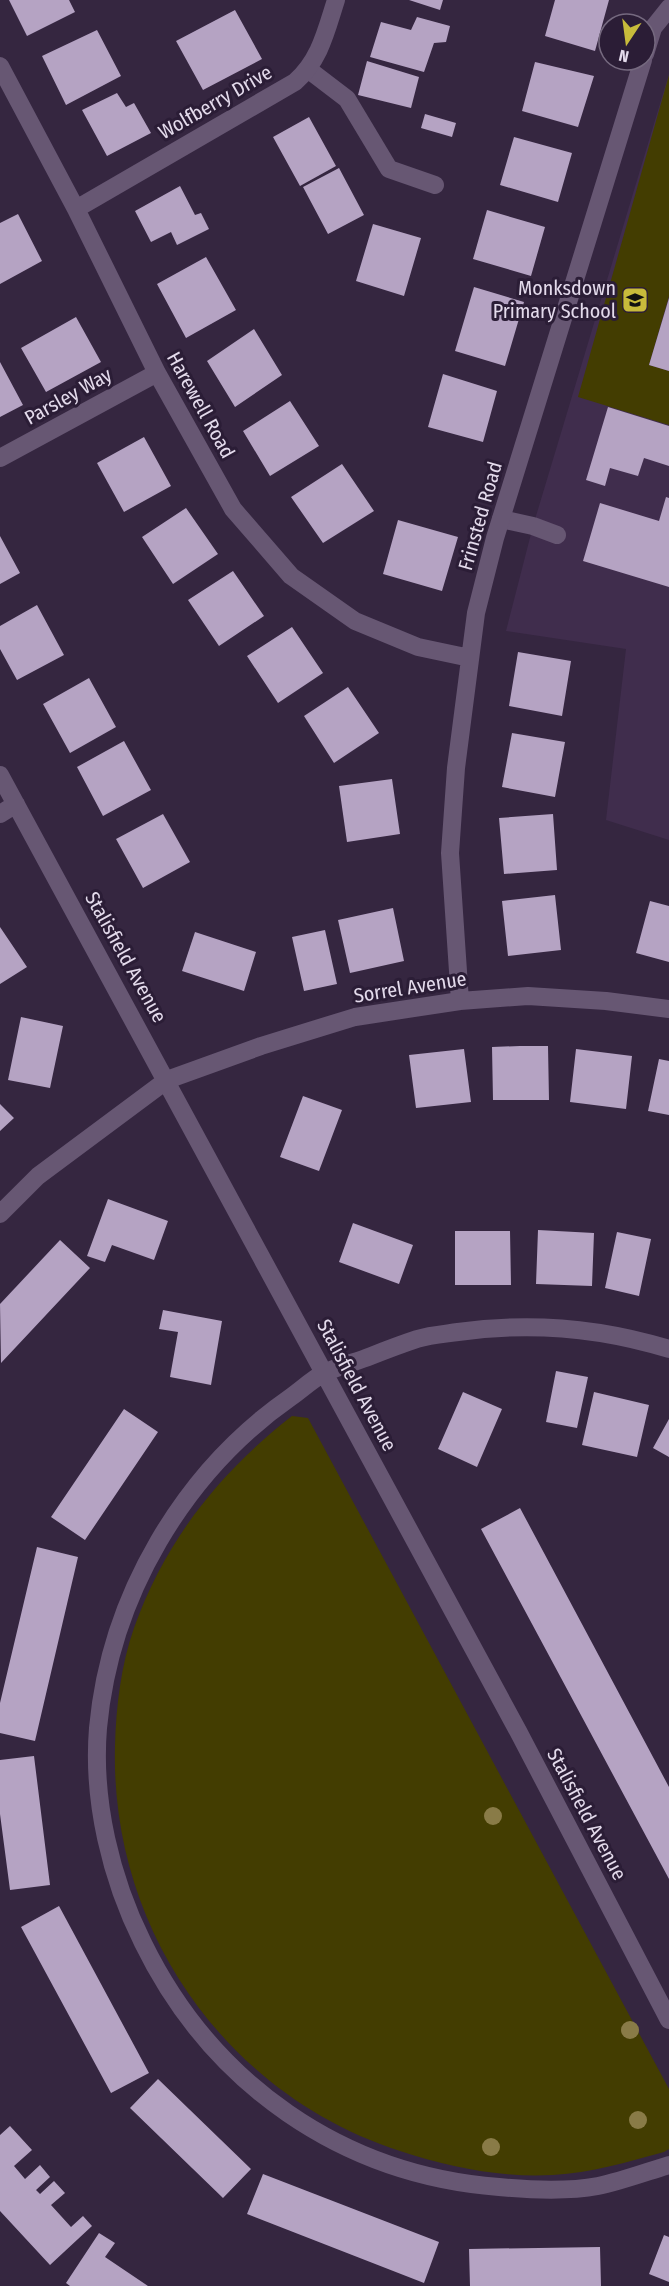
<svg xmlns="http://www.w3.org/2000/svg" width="669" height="2286" font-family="'Fira Sans Condensed',sans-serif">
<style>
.built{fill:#402d4d}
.green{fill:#433d01}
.building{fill:#b5a3c3}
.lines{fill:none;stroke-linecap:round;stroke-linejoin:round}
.lane{stroke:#675773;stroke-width:18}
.street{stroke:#675773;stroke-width:18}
.tree{fill:#897b47}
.labels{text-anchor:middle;stroke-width:6;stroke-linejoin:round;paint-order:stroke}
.street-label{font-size:20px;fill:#e4dbec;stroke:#2b1d36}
.poi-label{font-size:20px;fill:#e4dbec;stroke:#2b1d36;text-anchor:end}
</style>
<rect width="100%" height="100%" fill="#352640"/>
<path class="built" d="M669,74V840L606,820L626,649L506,631L533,526Z"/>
<path class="green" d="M669,75V296L649,365L669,371V425L578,397Z
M292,1416L308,1418L669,2089V2149L664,2152C627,2162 591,2173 553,2175C501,2178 449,2167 400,2151C226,2095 110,1929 115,1746C116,1707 121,1665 134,1628C165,1541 219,1473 292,1416Z"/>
<path class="building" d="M9,0H69L75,12L27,36Z
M409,0H443L440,10Z
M555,0H609L595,51L545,36Z
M235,10L262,59L203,90L176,41Z
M417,17L450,26L446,42L434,43L424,72L370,57L381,22L411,30Z
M97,30L121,76L66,105L42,56Z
M367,61L419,77L411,108L358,95Z
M535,62L594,76L578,127L522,111Z
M117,93L126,107L134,103L151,133L107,156L82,110Z
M425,114L456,123L452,137L421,128Z
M309,117L336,166L300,186L273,137Z
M514,137L572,153L558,202L500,185Z
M339,168L364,215L328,234L303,187Z
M180,186L195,215L201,213L209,229L177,245L171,232L151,242L135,211Z
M487,210L545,227L531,276L473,259Z
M18,214L42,261L0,284V223Z
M373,224L421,238L404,296L356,281Z
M206,257L236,310L186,338L157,284Z
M474,287L524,302L505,366L455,351Z
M669,298V371L649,365Z
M76,317L101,362L46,392L21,348Z
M254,329L282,375L235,407L207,361Z
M0,362L23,405L0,417Z
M443,374L497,391L483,442L428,427Z
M290,401L319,446L270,476L243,431Z
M608,407L669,426V466L644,458L638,476L610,468L605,486L586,480Z
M144,437L171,486L124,512L97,463Z
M342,464L374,511L323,543L291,497Z
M666,497L669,498V587L583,561L600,503L659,521Z
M186,508L218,554L173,584L142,537Z
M398,520L458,537L442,591L383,574Z
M0,536L20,573L0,584Z
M233,571L264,616L219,646L188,600Z
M37,605L64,655L17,680L0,649V626Z
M292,627L323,673L278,703L247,656Z
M518,652L571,661L562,716L509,706Z
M89,678L116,727L70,753L43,704Z
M348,687L379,733L334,763L304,716Z
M512,733L565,742L555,797L502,787Z
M124,741L151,790L103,816L77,767Z
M392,779L400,834L347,842L339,786Z
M163,814L190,862L143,888L116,839Z
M553,814L557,870L504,874L499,818Z
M555,895L561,950L508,956L502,901Z
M650,901L669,906V962L636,953Z
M393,908L404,961L350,973L338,920Z
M0,927L27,967L0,984Z
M325,930L337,984L304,991L292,937Z
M195,932L256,952L244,991L182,971Z
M21,1017L63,1026L50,1088L8,1080Z
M520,1046H548L549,1100H493L492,1047Z
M464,1049L471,1102L416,1108L409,1055Z
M576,1049L632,1056L626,1109L570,1102Z
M659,1059L669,1061V1115L648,1111Z
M303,1096L342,1110L319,1171L280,1157Z
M0,1104L14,1118L0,1131Z
M108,1199L168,1221L154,1260L112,1245L105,1262L87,1256Z
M353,1223L413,1245L399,1284L339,1262Z
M538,1230L594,1233L592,1286L536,1284Z
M455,1231H510L511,1285H455Z
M617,1232L651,1239L639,1296L605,1288Z
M60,1240L90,1268L1,1363L0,1304Z
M163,1310L222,1321L211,1385L170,1377L178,1332L159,1329Z
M556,1371L588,1377L577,1428L546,1422Z
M463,1392L502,1409L477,1467L438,1449Z
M594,1392L649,1405L637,1457L582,1445Z
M124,1409L158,1432L85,1540L51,1517Z
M669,1419V1457L653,1448Z
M520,1508L669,1787V1879L481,1529Z
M37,1547L78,1557L35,1741L0,1733V1703Z
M34,1756L50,1885L10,1890L0,1814V1760Z
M59,1906L149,2073L111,2093L21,1927Z
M158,2079L251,2169L223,2198L130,2108Z
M10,2126L32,2150L14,2166L25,2179L40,2165L50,2177L36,2190L40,2194L54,2181L65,2193L51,2205L71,2227L83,2216L92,2226L50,2265L0,2211V2135Z
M263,2174L439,2242L424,2283L247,2214Z
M99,2233L115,2243L105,2257L148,2286H70L66,2283Z
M664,2235L669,2237V2282L649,2274Z
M600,2247L601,2286H470L469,2249Z"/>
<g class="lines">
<path class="lane" d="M309,70L347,99L389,169L435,185
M501,519L533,526L557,535"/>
<path class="street" d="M645,54L653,28L669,8
M0,66L76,209L157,373L233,509L291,576L355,621L418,647L470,658
M76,209L295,82C320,60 326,31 336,0
M0,458L157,373
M0,775L518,1731L669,2020
M0,814L16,804
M460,1001L450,853L456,768L476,613L495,538L643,60
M0,1214L38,1176L167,1080L261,1046L355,1017L460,1001L528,996L606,1001L669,1009
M669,1349C601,1328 529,1322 458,1332C444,1334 430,1335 417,1339C402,1344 386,1350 371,1356C356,1362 339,1366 324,1373C313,1379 302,1389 291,1397C183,1472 110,1597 98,1728C92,1801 111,1879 143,1943C212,2084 342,2175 499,2187C531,2190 566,2192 598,2186C622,2181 646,2172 669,2165"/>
</g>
<g class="tree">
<circle cx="493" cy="1816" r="9"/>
<circle cx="630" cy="2030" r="9"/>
<circle cx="638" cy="2120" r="9"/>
<circle cx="491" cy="2147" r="9"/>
</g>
<defs>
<symbol id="school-square" viewBox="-11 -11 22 22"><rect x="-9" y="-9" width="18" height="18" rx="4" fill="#c8bb3b" stroke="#2b1d36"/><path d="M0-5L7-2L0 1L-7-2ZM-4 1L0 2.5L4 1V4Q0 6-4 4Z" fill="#111"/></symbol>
</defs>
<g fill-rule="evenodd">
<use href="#school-square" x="620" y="285" width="30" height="30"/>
</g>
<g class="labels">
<g class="street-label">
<text transform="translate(215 102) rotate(-30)" y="7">Wolfberry Drive</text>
<text transform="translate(68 396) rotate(-29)" y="7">Parsley Way</text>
<text transform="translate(201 405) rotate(61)" y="7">Harewell Road</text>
<text transform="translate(480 516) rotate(-74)" y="7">Frinsted Road</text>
<text transform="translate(126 957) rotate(61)" y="7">Stalisfield Avenue</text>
<text transform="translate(410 987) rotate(-9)" y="7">Sorrel Avenue</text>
<text transform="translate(357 1385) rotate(62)" y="7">Stalisfield Avenue</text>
<text transform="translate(587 1814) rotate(62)" y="7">Stalisfield Avenue</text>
</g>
<g class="poi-label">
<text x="616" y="295">Monksdown<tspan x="616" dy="23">Primary School</tspan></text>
</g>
</g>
<g transform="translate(627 42) rotate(193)"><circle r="28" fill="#2b1d36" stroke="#75697f" stroke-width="1.5"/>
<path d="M0-4.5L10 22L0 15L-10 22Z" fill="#c8bb3b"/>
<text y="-9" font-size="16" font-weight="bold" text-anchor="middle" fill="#e4dbec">N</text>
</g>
</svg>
